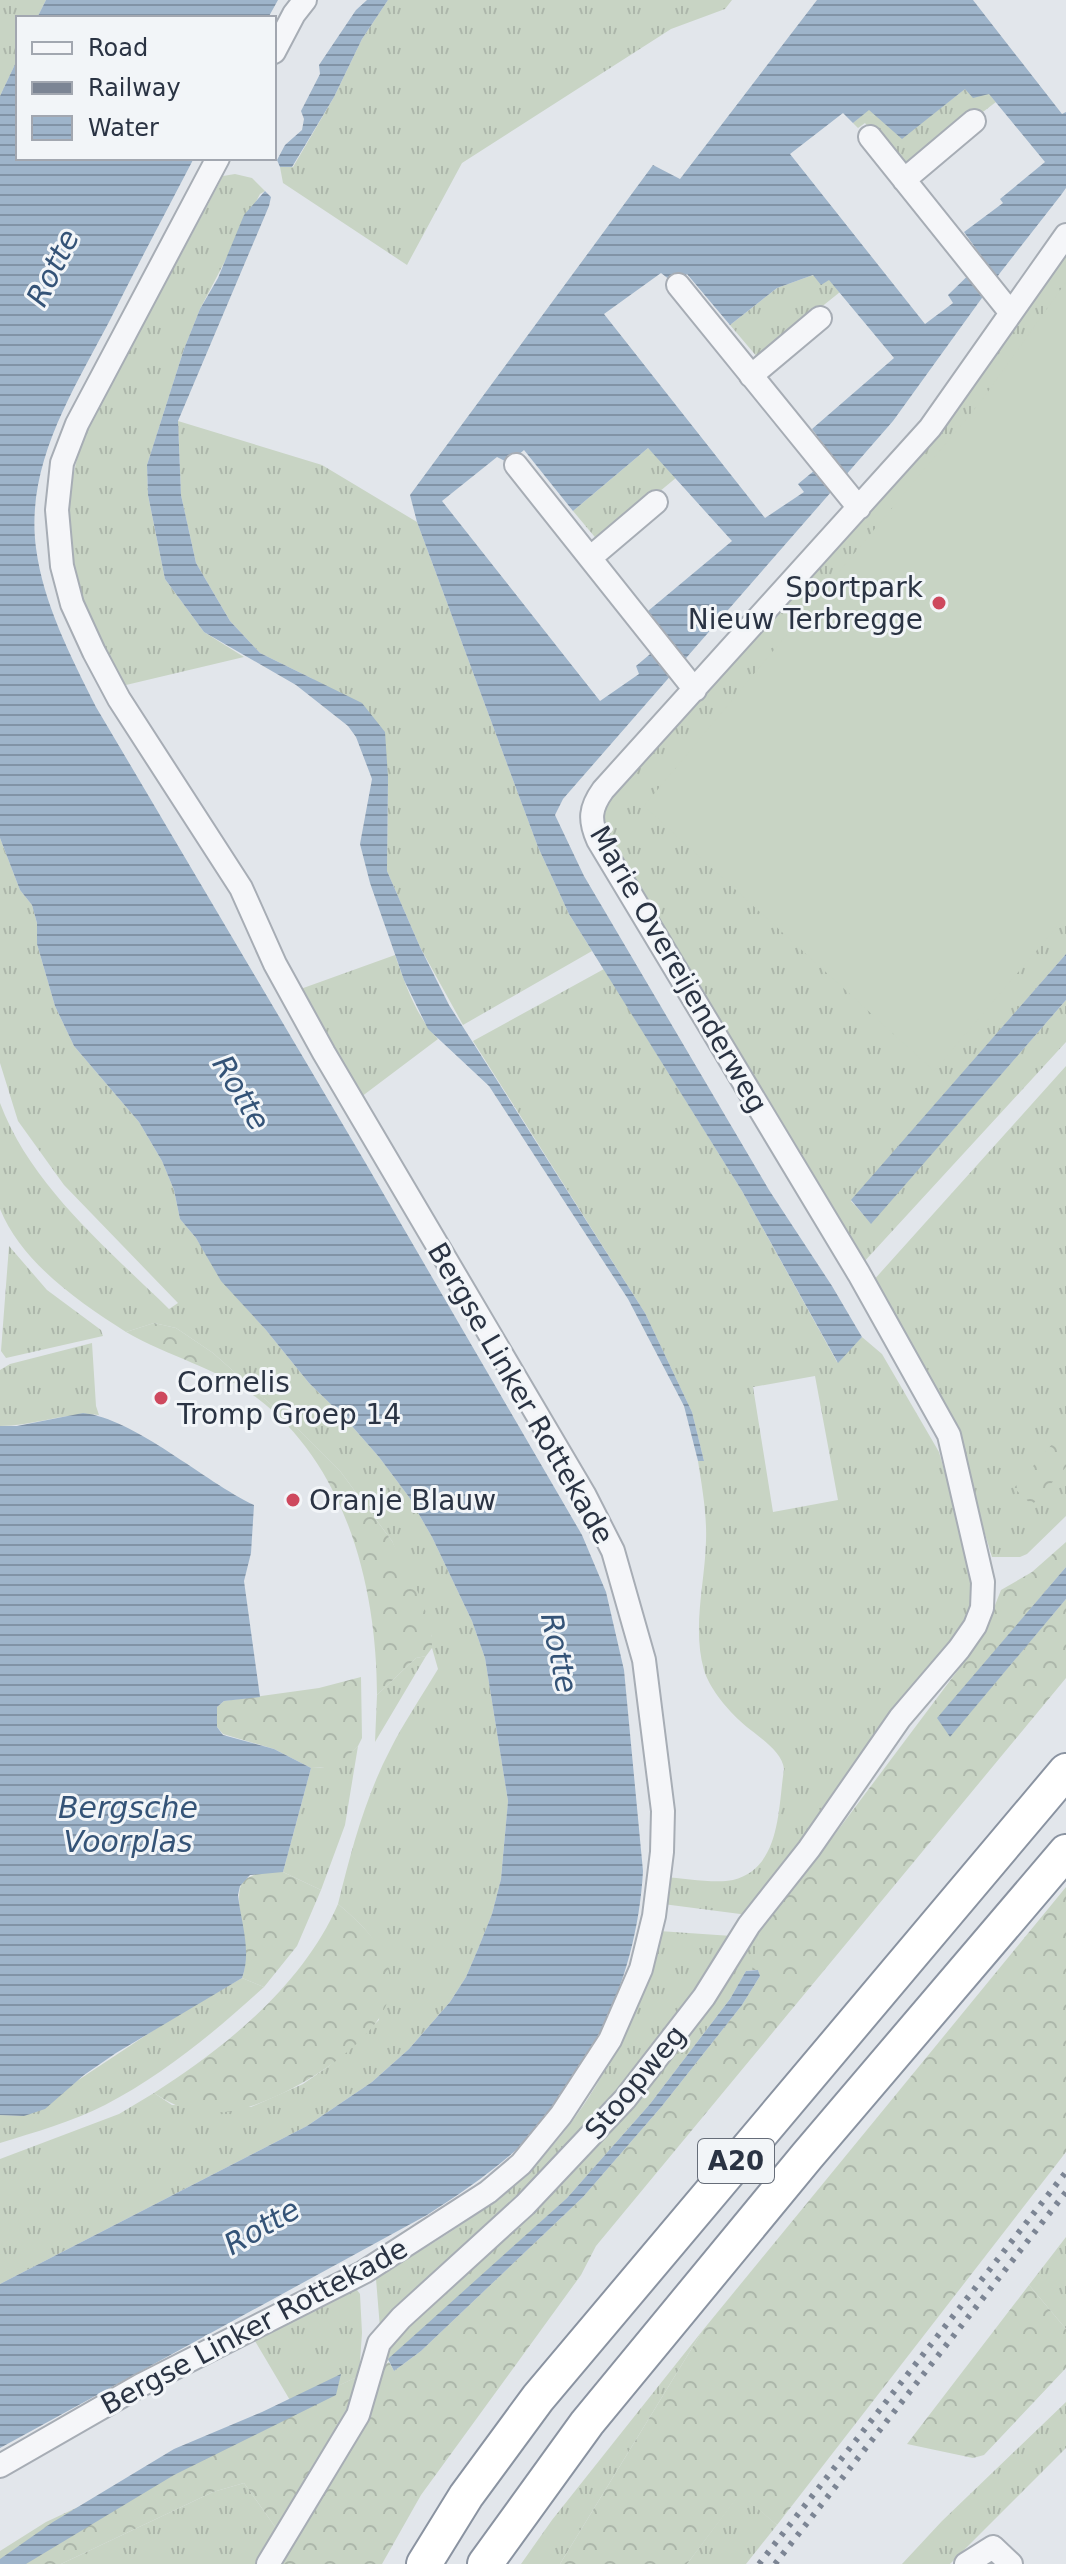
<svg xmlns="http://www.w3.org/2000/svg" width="1066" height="2564" font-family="'DejaVu Sans',sans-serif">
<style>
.grass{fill:url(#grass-tufts);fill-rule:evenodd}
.forest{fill:url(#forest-crowns)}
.garden{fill:#c8d4c4}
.water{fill:url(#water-rules);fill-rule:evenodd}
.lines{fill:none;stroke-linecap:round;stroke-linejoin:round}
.minor-casing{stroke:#a7adb5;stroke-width:26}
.highway-casing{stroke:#8a93a1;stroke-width:38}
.minor{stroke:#f5f6f9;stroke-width:22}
.highway{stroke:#fff;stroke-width:34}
.rail{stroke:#7c8594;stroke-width:6;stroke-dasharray:4 8;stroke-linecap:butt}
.poi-dot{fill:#ce495e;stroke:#f2f5f8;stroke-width:3}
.labels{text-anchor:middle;stroke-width:6;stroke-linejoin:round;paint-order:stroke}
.shield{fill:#f2f5f8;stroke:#666d79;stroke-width:2}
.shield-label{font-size:26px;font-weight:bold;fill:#2a3343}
.poi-label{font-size:28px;fill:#2a3343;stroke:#f2f5f8;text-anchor:start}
.street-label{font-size:28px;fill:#2a3343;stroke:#f2f5f8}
.water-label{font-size:30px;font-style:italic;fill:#345377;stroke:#f2f5f8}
</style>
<defs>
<pattern id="grass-tufts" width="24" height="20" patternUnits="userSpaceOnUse" patternTransform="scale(2)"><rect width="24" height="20" fill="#c8d4c4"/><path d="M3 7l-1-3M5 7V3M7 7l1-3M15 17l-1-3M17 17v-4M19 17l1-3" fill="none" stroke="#acb6aa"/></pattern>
<pattern id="forest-crowns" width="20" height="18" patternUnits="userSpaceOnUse" patternTransform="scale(2)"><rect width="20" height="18" fill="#c8d4c4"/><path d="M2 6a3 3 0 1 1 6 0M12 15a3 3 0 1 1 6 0" fill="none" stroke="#acb6aa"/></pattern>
<pattern id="water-rules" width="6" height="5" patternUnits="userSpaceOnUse" patternTransform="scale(2)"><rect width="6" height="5" fill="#9eb4ca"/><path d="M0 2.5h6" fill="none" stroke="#8193a6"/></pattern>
</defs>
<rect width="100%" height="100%" fill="#e2e6eb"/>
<path class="grass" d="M0,0H46L37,18H18V58L0,96Z
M388,0H732L725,9L671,29L462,163L407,265L283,183L280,167H293L334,97L362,39Z
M965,89L989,94L996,102L904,172L865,123L858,128L853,123L869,109L902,138Z
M235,174L252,178L265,191L260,194L200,309L184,349L147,465L148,495L165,579L204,632L244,657L126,685C111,659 92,632 82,604C63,550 65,486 85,434L223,176Z
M1066,250V954L851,1201L871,1223L1066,1000V1042L862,1264L807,1165L607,834L601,816L609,801L767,613Z
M813,275L829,279L840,292L758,358L730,325L777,288Z
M178,421L322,465L417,522L538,847L569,914L592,951L463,1025L420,947L387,871L388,777L313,679L260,653L230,621L196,563L181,495Z
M648,448L677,477L599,542L573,511Z
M0,838L20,890L32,905L37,923V944L55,1006L74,1046L139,1122L162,1161L174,1190L180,1219L196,1238L222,1281L266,1330L309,1383L344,1417L379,1457L409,1497L432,1537L472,1621L485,1658L508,1801L501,1879L492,1914L478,1949L466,1977L450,2002L409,2049L372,2082L307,2126L0,2284V2159L119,2114L154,2093L172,2105L251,2107L303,2084L329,2066L379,2020C382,1954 391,1949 338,1904C351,1851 365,1798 390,1750C404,1722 422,1696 438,1669L432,1648V1637L392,1541L340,1471L293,1424L213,1353L176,1328L154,1323L126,1332C79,1302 22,1263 0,1209V1103C31,1186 108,1249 169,1309L178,1303L64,1185L18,1121L0,1063Z
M395,955C405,983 416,1017 438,1039L357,1100L295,991Z
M604,969L742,1191L837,1362L862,1337L882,1354L939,1452L968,1555L974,1603L970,1621L917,1681L748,1915L663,1904L664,1877C684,1878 715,1884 733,1880C781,1868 778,1808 784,1769C782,1749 752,1733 739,1720C725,1707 709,1687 704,1670C692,1628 705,1583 706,1541C707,1514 702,1487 698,1461H704L692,1412L645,1313L473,1041ZM815,1376L838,1500L773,1512L753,1387Z
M1066,1066V1516L1027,1554L1020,1557H992L952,1426L872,1282Z
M9,1246L47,1290L101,1330L103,1336L6,1358L1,1351Z
M92,1343L96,1406L99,1415C65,1412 34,1426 0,1426V1370L10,1364Z
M426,1656L375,1742L377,1695L416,1658Z
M358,1746L345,1825L321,1890L283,1872L311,1768C332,1769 344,1760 358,1746Z
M761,1925L753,1970L746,1971L730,1999L650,2104L567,2198L378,2370L379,2355L500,2241L608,2133L616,2117Z
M659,1931L732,1936L665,2040L492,2229L380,2328L376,2279L377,2276C492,2210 562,2162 621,2039C641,2000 652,1974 659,1931Z
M242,1978L264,1987C216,2031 163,2075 105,2105C72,2122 35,2132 0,2143V2115L24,2116L172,2018Z
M1066,2237V2329L1029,2285Z
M353,2289L357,2290L360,2294L362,2333L359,2376L294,2407L255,2341Z
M703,2330L560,2564H521L552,2520Z
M1066,2402V2448L950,2564H902L942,2521Z
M244,2483L278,2531L258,2564H61L213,2492Z
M740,2493L777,2525L746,2564H687Z"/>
<path class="forest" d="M154,1323L176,1328L213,1353L293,1424L340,1471L392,1541L423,1602L432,1637V1648L426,1656L416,1658L377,1695C377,1589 347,1466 257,1398C218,1368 169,1357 126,1332Z
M1060,1435L1066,1442V1467L1032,1505L1014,1488Z
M1066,1542V1567L938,1718L950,1736L1066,1599V1678L596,2246L581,2275L421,2495L382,2564H279L378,2370L389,2362L394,2371L421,2351L583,2197L662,2106L742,2005L760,1976L758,1970H752L761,1925L832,1838L982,1638L1001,1590L1032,1572Z
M361,1677L362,1738L358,1746L343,1761L332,1767L311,1768L274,1749L223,1734L217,1727V1707L224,1701L319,1688Z
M260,1872H283L321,1890L297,1946L264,1987L242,1978C254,1945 230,1904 243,1880Z
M1066,1887V2152L777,2525L740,2494L687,2564H560L703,2330Z
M338,1904C364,1926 393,1952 390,1990C386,2043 272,2109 224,2112C197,2114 176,2108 154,2093C227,2046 303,1985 338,1904Z
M1029,2285L1066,2329V2368L984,2455L973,2458L907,2444Z
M359,2376L346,2411L278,2531L244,2483L213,2492L61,2564H0V2551L46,2522Z"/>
<path class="garden" d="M1066,282V916L934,1071L644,806L982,400Z"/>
<path class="water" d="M46,0H278L268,18H37Z
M367,0H388L362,39L334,97L292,167H280L277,160L285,145L302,130L304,119L301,111L320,74L319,65L356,10Z
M817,0H973L1062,114L1066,112V188L1061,195L1000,273L893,421L563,799L555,815L584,876L769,1190L832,1286L862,1337L838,1363L742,1191L569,914L538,847L417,522L410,495L653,165L680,179ZM965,89L973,98L989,94L1045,162L1000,199L1003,203L964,232L984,260L948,295L953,303L925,324L790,154L843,113L853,123L869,110L902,139ZM661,273L675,284L687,274L730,325L777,288L813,275L821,285L829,280L894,358L812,429L832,456L798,484L804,492L765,518L604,314ZM648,448L732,541L648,611L668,639L636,666L639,674L600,701L442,501L497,457L509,463L524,450L573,511Z
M18,58V158H194C166,212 137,266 110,320C73,391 25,464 36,548C43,603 71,657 96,707L365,1162L582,1535L606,1592L624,1670L643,1871C638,1962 603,2047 546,2119C516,2156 468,2189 427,2215L0,2448V2284L307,2126L372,2082L409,2049L450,2002L466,1977L478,1949L492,1914L501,1879L508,1801L485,1658L472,1621L432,1537L409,1497L379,1457L344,1417L309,1383L266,1330L221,1281L196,1238L180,1219L174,1190L162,1161L139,1122L74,1046L55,1006L37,944V923L32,905L20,890L0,838V96Z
M265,191L271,197L269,206L178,421L181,495L196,563L230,621L260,653L362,703L385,732L388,777L387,871L420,947L449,1005L645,1313L692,1412L704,1461H698L684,1406L628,1299L489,1086L428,1029L404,980L370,883L360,844L372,779L356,737L348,726L296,685L204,632L165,579L148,495L147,465L184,349L200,309L218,278L244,215Z
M1066,954V1000L871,1224L851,1200Z
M83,1413C134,1418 205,1482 254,1505L251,1553L244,1581L260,1697L224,1701L217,1707V1727L223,1735L274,1749L311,1768L283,1872L250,1875L240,1886L238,1895C241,1923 252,1951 242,1978L116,2053L84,2075L45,2109L24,2116L0,2115V1426H17Z
M1066,1567V1599L950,1737L937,1718Z
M758,1970L760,1976L742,2005L662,2106L583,2197L421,2351L394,2371L388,2359L567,2198L650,2104L730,1999L746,1971Z
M341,2374L336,2395L174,2475L26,2564H0V2559L53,2522L174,2449L262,2412Z"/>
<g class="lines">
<defs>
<path id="minor" d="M274,52L294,14L305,0
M870,137L1011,313
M904,180L974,121
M678,285L859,508
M751,376L820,318
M516,465L695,690
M590,558L656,502
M0,2466L141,2385L364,2272L488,2192L521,2164L561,2115L610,2040L641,1969L654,1916L662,1852L663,1811L644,1660L613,1551L584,1494L324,1053L275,964L241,888L119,699L94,652L72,604L62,566L57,510L62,463L77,424L218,158
M268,2564L358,2415L379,2343L401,2318L525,2205L625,2099L704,1997L749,1925L809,1849L900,1718L959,1649L975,1626L982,1608L983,1582L949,1435L859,1274L598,840C589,820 590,808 603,790L930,428L1066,235
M966,2564L993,2547L1011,2564"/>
<path id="highway" d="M424,2564L466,2496L538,2398L1066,1771
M485,2564L587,2423L807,2156L1066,1852"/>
</defs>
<use href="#minor" class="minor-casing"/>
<use href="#highway" class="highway-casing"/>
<use href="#minor" class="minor"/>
<use href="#highway" class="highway"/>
<path class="rail" d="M759,2564L1066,2172
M775,2564L1066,2192"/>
</g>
<g class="poi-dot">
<circle cx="939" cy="603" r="8"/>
<circle cx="161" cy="1398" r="8"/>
<circle cx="293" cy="1500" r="8"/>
</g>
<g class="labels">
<rect class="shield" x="698" y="2139" width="76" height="44" rx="6"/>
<g class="shield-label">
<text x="736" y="2170">A20</text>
</g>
<g class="poi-label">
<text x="923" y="597" text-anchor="end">Sportpark<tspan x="923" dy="32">Nieuw Terbregge</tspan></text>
<text x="177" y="1392">Cornelis<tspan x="177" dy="32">Tromp Groep 14</tspan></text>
<text x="309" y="1510">Oranje Blauw</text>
</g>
<g class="street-label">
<text transform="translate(679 969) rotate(60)" y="10">Marie Overeijenderweg</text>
<text transform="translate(521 1393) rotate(60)" y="10">Bergse Linker Rottekade</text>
<text transform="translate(635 2082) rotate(-50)" y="10">Stoopweg</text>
<text transform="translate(254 2326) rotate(-28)" y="10">Bergse Linker Rottekade</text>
</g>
<g class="water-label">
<text transform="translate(53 268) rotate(-64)" y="10">Rotte</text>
<text transform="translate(241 1093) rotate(59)" y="10">Rotte</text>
<text transform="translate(559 1653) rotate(78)" y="10">Rotte</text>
<text x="128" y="1818">Bergsche<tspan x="128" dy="34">Voorplas</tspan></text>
<text transform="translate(262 2227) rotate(-30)" y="10">Rotte</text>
</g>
</g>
<rect x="16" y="16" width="260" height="144" fill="#f2f5f8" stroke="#a2a7b0" stroke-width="2"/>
<rect x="32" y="42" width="40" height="12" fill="#f5f6f9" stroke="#a2a7b0" stroke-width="2"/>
<text x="88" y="56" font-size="24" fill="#2a3343">Road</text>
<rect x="32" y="82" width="40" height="12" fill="#7c8594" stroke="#a2a7b0" stroke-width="2"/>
<text x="88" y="96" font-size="24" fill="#2a3343">Railway</text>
<rect x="32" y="116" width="40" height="24" fill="url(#water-rules)" stroke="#a2a7b0" stroke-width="2"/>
<text x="88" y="136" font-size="24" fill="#2a3343">Water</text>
</svg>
